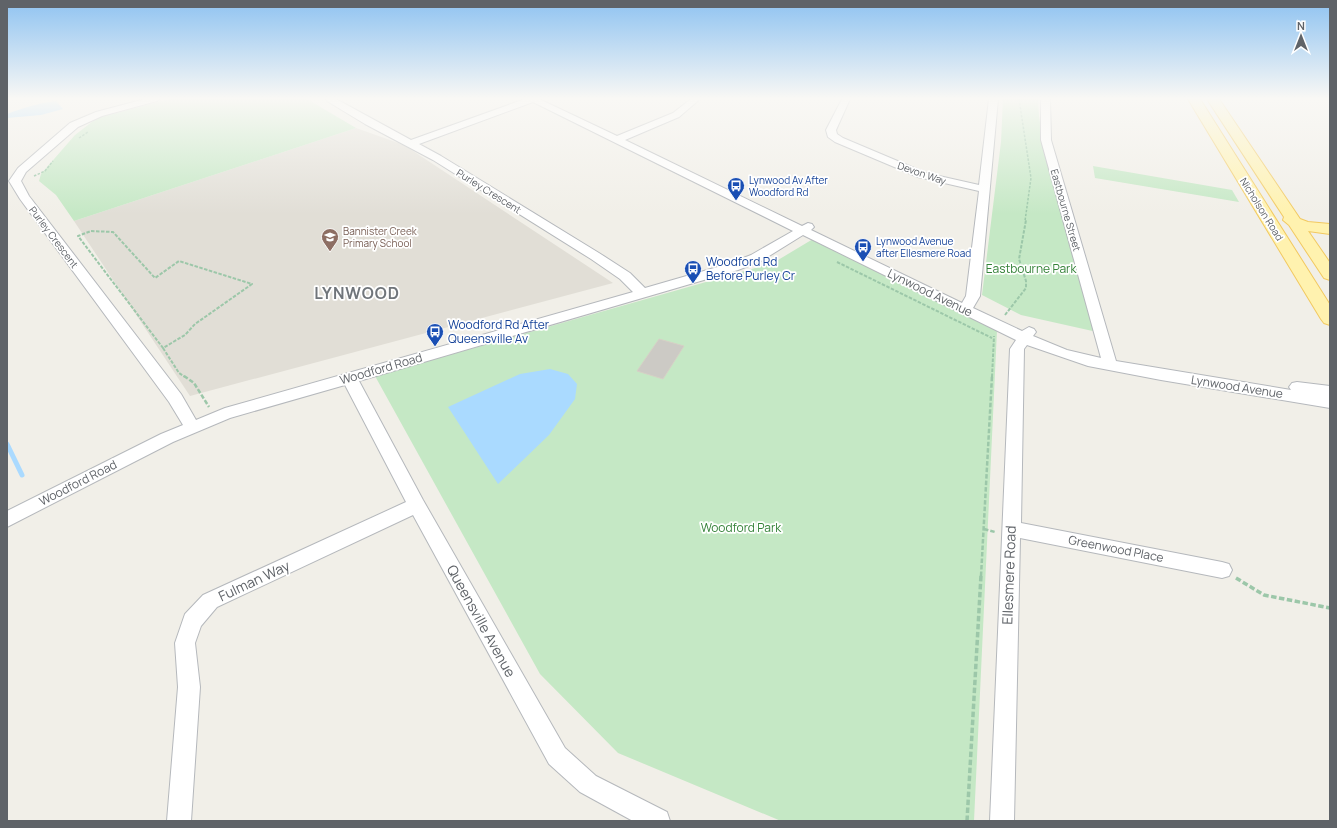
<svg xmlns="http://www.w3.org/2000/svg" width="1337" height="828" font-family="Manrope,sans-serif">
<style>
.education{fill:#e1ded6}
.green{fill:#c5e8c5}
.water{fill:#aadaff}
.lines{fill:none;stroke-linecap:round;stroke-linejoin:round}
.stream{stroke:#aadaff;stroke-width:5}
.building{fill:#cccac5;stroke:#d6d1c6}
.minor-casing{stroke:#b5b8bc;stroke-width:2}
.major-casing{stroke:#f2c960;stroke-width:2}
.path-far3{stroke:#9cc7a9;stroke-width:1.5;stroke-dasharray:2.5 1.5;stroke-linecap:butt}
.path-far2{stroke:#9cc7a9;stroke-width:2;stroke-dasharray:3.5 1.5;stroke-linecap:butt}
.path-far1{stroke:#9cc7a9;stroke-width:2.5;stroke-dasharray:4.5 2;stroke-linecap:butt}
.path{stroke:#9cc7a9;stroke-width:3.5;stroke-dasharray:5.5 2.5;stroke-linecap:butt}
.minor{fill:#fff;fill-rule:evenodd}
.major{fill:#fff2af;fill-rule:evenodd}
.labels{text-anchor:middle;stroke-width:3.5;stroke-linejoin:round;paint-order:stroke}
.far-street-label{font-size:10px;fill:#5f6368;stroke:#fff}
.far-transit-label{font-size:10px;fill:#164399;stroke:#fff;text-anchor:start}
.far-education-label{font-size:10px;fill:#785e54;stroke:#fff;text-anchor:start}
.transit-label{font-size:12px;fill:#164399;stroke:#fff;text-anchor:start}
.park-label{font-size:12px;fill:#348238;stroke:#fff}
.street-label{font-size:12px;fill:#5f6368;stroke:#fff}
.near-street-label{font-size:14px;fill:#5f6368;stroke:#fff}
.district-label{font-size:16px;font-weight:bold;letter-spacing:1px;fill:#70757a;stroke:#fff}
</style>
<rect width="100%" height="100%" fill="#f1efe8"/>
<path class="education" d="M356,128L404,145L613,283L190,396L74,221Z"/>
<path class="green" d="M170,99H307L356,128L74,221L56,195L39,181L41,174L75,135L97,118Z
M1003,99H1038L1039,116L1045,157L1097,332L1021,315L982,295L1001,142Z
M1093,166L1232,190L1239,202L1095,178Z
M813,239L997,330L974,821H781L618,753L540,674L375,376L773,263Z"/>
<path class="water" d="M56,101L63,109L41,115L7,118V114C23,108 39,103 56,101Z
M550,369L568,374L577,384L575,399L549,435L498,484L448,407L520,374Z"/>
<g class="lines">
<path class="stream" d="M7,444L22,475"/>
</g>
<path class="building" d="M659,339L684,346L663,379L637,371Z"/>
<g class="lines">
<defs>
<path id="minor" d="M145,99H159L157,101L102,116L78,127L26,172L21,181L29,196L181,394L196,420L225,408L633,292L620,279L591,259L433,160L365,124L327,101L326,99H336L411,140L525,99H539L617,136L673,113L691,99H700L679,117L625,140L802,226L808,223L812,224L814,227L811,230L962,303L966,296L979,191L918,177L835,142L828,137L826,130L842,99H850L836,130L837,134L843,138L926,173L979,185L989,99H998L980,296L973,308L1022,331L1029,327L1034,329L1036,332L1033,336L1067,350L1101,358L1041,140V99H1050L1051,140L1116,361L1291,390L1289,387L1292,383L1297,382L1330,386V408L1161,380L1088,366L1027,345L1024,349L1021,523L1222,562L1229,564L1232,570L1229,576L1222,578L1020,538L1014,821H990L1010,349L1016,340L803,235L761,261L738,270L359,381L423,500L565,748L596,776L667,812L670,821H633L580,792L549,764L413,515L217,607L201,626L195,643L200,687L191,821H167L178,687L175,643L185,614L203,595L406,502L345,385L230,418L173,442L7,527V511L161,434L183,425L169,402L20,199L9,181L18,168L70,123L96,112ZM533,102L793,231L751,255L728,264L645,288L630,273L599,253L441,156L419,144Z"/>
<path id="major" d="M1188,99H1200L1330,305V325L1324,323L1321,319Z
M1207,99H1219L1300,219L1308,222L1330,224V234L1308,231L1330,263V280L1324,278L1289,225L1283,220L1284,217Z"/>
</defs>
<use href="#minor" class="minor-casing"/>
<use href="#major" class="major-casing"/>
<path class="path-far3" d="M1019,99L1031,178L1025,221
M79,138L88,132
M34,176L45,171L53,161"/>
<path class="path-far2" d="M91,231L113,232L155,278L179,261L252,284L195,324L185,335L163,348L78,236Z
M837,262L992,338
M1005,315L1026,288V281L1019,259L1026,220
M163,348L179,373L185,377
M992,377L994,336"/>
<path class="path-far1" d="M184,376L194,383L209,407
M984,529L995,532
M981,576L992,376"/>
<path class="path" d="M1236,578L1264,595L1330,608
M967,821L981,575"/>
<use href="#minor" class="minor"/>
<use href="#major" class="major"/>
</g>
<linearGradient id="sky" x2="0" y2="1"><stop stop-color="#8fc3f1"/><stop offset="0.46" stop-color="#f9f8f5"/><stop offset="1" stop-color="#f9f8f5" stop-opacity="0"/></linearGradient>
<rect width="1337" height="214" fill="url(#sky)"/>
<defs>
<symbol id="bus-pin" viewBox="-11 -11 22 30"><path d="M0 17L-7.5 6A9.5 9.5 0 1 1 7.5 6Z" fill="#1a4fb4" stroke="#fff"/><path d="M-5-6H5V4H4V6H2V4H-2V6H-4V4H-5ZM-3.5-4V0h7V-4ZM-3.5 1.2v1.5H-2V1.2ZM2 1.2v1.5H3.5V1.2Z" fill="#fff"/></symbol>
<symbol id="school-pin" viewBox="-11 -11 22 30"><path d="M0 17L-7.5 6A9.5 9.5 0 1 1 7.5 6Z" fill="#8d6e63" stroke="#fff"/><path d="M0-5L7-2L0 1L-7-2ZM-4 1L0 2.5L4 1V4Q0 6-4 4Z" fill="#fff"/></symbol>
</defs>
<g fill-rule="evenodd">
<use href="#bus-pin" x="726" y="176" width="20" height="27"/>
<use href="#school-pin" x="320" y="227" width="20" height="27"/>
<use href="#bus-pin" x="853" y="237" width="20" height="27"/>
<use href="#bus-pin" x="683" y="259" width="20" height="27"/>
<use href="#bus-pin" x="425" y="322" width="20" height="27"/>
</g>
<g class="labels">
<g class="far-street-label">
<text transform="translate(922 173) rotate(19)" y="4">Devon Way</text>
<text transform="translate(489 191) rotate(32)" y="4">Purley Crescent</text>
<text transform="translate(1262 209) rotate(58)" y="4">Nicholson Road</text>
<text transform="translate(1066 210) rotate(74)" y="4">Eastbourne Street</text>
<text transform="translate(54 237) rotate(53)" y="4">Purley Crescent</text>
</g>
<g class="far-transit-label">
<text x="749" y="184">Lynwood Av After<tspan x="749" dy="12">Woodford Rd</tspan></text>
<text x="876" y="245">Lynwood Avenue<tspan x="876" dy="12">after Ellesmere Road</tspan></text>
</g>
<g class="far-education-label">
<text x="343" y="235">Bannister Creek<tspan x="343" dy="12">Primary School</tspan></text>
</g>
<g class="transit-label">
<text x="706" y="266">Woodford Rd<tspan x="706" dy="14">Before Purley Cr</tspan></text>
<text x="448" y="329">Woodford Rd After<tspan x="448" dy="14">Queensville Av</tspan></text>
</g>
<g class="park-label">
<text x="1031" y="273">Eastbourne Park</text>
<text x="741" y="532">Woodford Park</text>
</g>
<g class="street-label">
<text transform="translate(930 293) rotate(26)" y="4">Lynwood Avenue</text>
<text transform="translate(381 369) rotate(-16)" y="4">Woodford Road</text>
<text transform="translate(1237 387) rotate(9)" y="4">Lynwood Avenue</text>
<text transform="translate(78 483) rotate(-27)" y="4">Woodford Road</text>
<text transform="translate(1116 549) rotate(11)" y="4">Greenwood Place</text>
</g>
<g class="near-street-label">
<text transform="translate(1009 575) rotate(-88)" y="5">Ellesmere Road</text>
<text transform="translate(254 581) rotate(-25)" y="5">Fulman Way</text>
<text transform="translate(481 621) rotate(61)" y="5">Queensville Avenue</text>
</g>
<g class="district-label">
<text x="357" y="299">LYNWOOD</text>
</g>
</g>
<rect width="1337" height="828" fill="none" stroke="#5f6368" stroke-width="16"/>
<g transform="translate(1301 36)" stroke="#ffffff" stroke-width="3" paint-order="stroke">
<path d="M0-3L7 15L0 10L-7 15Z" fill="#5f6368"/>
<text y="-6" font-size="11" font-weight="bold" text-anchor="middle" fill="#5f6368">N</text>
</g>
</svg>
